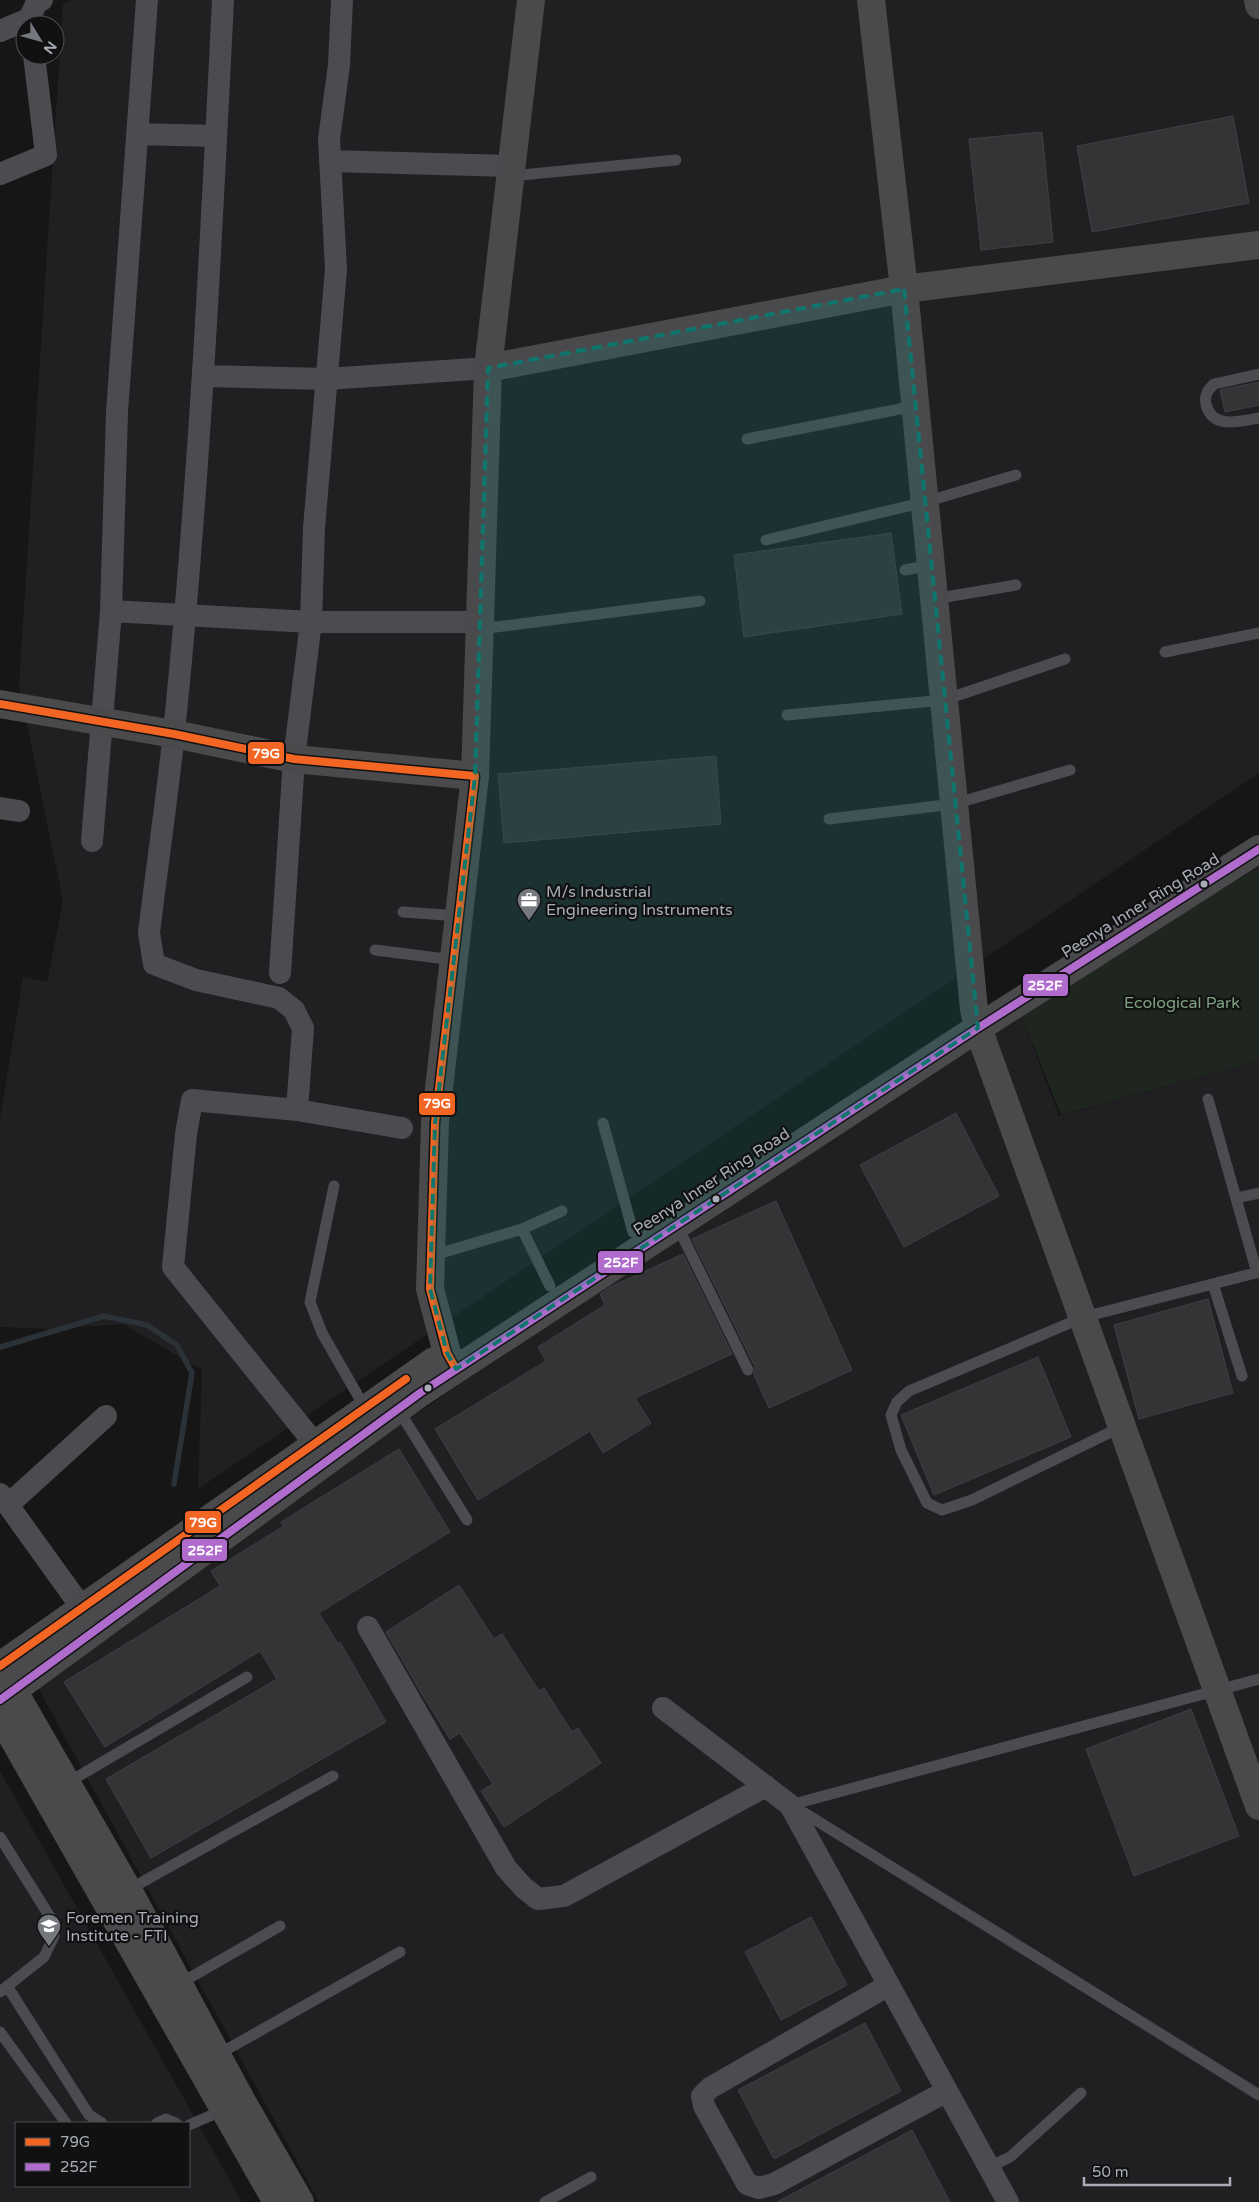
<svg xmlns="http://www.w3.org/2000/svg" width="1259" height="2202" font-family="'Varela Round',sans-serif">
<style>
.built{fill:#202022;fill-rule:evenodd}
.green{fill:#1f251f}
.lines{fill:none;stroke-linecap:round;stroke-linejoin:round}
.stream{stroke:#2a3238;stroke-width:5.5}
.building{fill:#343436;stroke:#3f4043}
.lane{stroke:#4b4c4f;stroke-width:11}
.street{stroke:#4b4c4f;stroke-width:22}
.secondary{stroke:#4a4a4d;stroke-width:28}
.bus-1-casing{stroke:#111112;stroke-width:11}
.bus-2-casing{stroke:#111112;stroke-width:11}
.bus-1{stroke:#f26522;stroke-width:8}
.bus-2{stroke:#b06ccc;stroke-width:8}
.marked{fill:#0f766e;fill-opacity:0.2;stroke:#0f766e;stroke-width:4;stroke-dasharray:10 6;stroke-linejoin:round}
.bus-dot{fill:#a8adb7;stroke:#111112;stroke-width:2}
.labels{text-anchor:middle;stroke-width:4.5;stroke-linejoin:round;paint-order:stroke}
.poi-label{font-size:16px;fill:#a8adb7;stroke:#111112;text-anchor:start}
.street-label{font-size:16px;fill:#a8adb7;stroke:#111112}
.park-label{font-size:16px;fill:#7fa280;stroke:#111112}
.line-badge{stroke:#111112;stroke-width:2}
.badge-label{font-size:14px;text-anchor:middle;font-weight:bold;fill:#fff}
</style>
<rect width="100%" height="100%" fill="#161617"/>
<path class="built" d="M74,0H1259V773L198,1489L202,1370L123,1324L52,1329L0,1327V1120L23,977L47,982L63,901L19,685L63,4Z
M1019,1009L1059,1116L1259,1061V2202H319L30,1673Z
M0,1771L242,2202H0ZM16,2123H189V2186H16Z"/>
<path class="green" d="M1259,867V1061L1061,1115L1019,1009Z"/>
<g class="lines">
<path class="stream" d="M0,1347L104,1316L147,1325L177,1345L192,1373L174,1484"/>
</g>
<path class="building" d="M1233,116L1249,203L1092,232L1077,146Z
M1042,132L1053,242L981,250L969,139Z
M1259,382V405L1225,412L1220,390Z
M891,533L902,614L744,637L734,555Z
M716,756L721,824L504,843L498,774Z
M956,1113L999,1196L904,1247L860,1165Z
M776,1201L852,1370L769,1408L754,1375L755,1367L692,1239Z
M683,1254L732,1354L635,1398L651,1423L603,1453L590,1431L478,1500L435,1429L546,1361L538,1347L605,1305L600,1294L610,1287Z
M1208,1299L1233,1393L1139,1419L1114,1325Z
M1038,1357L1071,1437L934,1495L901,1415Z
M399,1449L450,1532L319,1613L338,1644L340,1642L386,1722L151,1858L106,1779L277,1679L260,1651L105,1747L64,1682L220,1586L211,1571L284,1526L281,1522Z
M459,1585L494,1639L502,1634L539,1691L544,1688L572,1732L578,1728L601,1763L504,1827L481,1791L493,1784L460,1733L450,1739L423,1696L386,1632Z
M1191,1709L1239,1836L1134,1876L1086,1749Z
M811,1917L847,1985L781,2020L745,1952Z
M865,2023L901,2091L774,2159L738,2090Z
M912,2130L950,2202H777Z"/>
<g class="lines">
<path class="lane" d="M511,176L676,160
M1259,374L1214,384C1208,390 1204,395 1206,404C1212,430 1240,421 1259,418
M747,439L915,406
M766,540L925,502L1016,475
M905,570L931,565
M934,599L1016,585
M480,629L700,601
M1165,652L1259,633
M787,715L944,700L1065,659
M829,819L954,804L1070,770
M403,912L459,916
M375,950L454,960
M1208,1099L1257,1273
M603,1123L633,1232
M334,1186L310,1302L322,1333L365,1408
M1236,1198L1259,1193
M677,1225L748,1370
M522,1229L562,1211
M431,1256L522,1229L550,1286
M1213,1284L1242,1376
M398,1409L467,1520
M1123,1426L972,1500L942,1510L927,1503L901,1450L891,1415L897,1402L909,1391L1084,1317L1259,1272
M67,1783L247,1677
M790,1805L1259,1679
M798,1809L1259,2095
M0,1837L50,1917L54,1936L44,1957L0,1992
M128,1890L333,1776
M179,1984L280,1926
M7,1986L89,2115L102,2123
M0,2032L66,2123
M217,2055L400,1952
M157,2123L166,2119L176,2123
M189,2125L226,2109
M989,2167L1010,2157L1081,2093
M545,2202L591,2177"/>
<path class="street" d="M223,0C211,244 199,489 174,732C167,799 157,866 149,933L154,964L196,980L279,998L294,1010L303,1028L297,1110
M0,31L29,19L37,2L42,0
M137,134L216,136
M330,161L512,166
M0,174L46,155L34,55
M203,376L327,379L488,368
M111,611L311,622H480
M0,808L19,811
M92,841L111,611L117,412L147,0
M280,973L294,759L311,622L314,528L336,269L329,139L339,65L342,0
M315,1444L173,1267L186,1134L192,1100L297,1110L402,1128
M0,1494L82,1608
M8,1505L106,1416
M368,1627L506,1868L524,1888L538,1899L564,1896L766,1786
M663,1708L790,1805L1008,2202
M889,1985L710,2088L702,2096L704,2106L747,2184L759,2188L774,2184L947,2091"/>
<path class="secondary" d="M871,0L904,289L974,1009L978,1028L1259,1806
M1258,0L1259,5
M488,368L904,289L1259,245
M0,704L174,734L294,759L475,776
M456,1369L447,1353L430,1289L435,1123L475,776L488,368L531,0
M0,1666L434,1361
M5,1676L128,1890L241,2100L300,2202
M0,1700L420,1393L978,1028L1259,849
M0,1715L277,2202"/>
<defs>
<path id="bus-1" d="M0,704L174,734L294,759L475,776L435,1123L430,1289L447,1353L456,1369
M0,1666L406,1379"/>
<path id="bus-2" d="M0,1700L420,1393L978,1028L1259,849"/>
</defs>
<use href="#bus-1" class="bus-1-casing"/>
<use href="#bus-2" class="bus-2-casing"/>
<use href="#bus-1" class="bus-1"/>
<use href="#bus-2" class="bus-2"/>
</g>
<path class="marked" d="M904,289L978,1028L456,1369L447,1353L430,1289L431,1256L435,1123L475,776L488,368Z"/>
<defs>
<symbol id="office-pin" viewBox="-11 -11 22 30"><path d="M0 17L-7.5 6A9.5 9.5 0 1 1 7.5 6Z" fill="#75787f" stroke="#111112"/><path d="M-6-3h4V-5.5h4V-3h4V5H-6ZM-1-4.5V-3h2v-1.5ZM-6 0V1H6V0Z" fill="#fff"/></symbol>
<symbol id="university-pin" viewBox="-11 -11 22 30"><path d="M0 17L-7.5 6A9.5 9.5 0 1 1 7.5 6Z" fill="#75787f" stroke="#111112"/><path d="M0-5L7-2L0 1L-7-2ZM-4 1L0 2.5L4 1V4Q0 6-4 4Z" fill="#fff"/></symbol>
</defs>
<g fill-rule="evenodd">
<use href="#office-pin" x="515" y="886" width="28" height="38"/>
<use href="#university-pin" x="35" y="1912" width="28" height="38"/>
</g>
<g class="bus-dot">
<circle cx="1204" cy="884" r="4.5"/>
<circle cx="716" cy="1199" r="4.5"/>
<circle cx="428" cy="1388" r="4.5"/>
</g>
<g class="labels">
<g class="poi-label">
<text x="546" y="897">M/s Industrial<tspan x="546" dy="18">Engineering Instruments</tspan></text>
<text x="66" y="1923">Foremen Training<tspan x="66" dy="18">Institute - FTI</tspan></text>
</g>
<g class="street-label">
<text transform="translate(1140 905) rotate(-32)" y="6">Peenya Inner Ring Road</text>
<text transform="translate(711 1181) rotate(-33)" y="6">Peenya Inner Ring Road</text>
</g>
<g class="park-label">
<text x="1182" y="1008">Ecological Park</text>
</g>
</g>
<g class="line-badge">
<rect x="247" y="741" width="38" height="24" rx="5" fill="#f26522"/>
<rect x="1022" y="973" width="47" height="24" rx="5" fill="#b06ccc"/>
<rect x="418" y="1092" width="38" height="24" rx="5" fill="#f26522"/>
<rect x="597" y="1250" width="47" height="24" rx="5" fill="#b06ccc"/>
<rect x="184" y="1510" width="38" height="24" rx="5" fill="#f26522"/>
<rect x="181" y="1538" width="47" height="24" rx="5" fill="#b06ccc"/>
</g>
<g class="badge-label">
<text x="266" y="758">79G</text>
<text x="1045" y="990">252F</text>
<text x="437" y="1108">79G</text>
<text x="621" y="1267">252F</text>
<text x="203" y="1527">79G</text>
<text x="205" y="1555">252F</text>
</g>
<rect x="15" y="2122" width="175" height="65" fill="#111112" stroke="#4d4f54"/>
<rect x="25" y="2138" width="25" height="8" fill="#f26522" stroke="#4d4f54"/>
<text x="60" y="2147" font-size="15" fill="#a8adb7">79G</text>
<rect x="25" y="2163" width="25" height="8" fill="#b06ccc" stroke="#4d4f54"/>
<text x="60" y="2172" font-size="15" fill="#a8adb7">252F</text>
<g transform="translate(40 40) rotate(127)"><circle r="24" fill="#111112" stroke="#4d4f54"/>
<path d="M0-4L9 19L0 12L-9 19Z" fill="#75787f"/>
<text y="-8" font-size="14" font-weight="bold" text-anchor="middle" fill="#a8adb7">N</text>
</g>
<path d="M1084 2177v8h146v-8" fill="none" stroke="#a8adb7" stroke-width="2.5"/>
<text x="1092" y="2177" font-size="15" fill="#a8adb7" stroke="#111112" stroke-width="4" paint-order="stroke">50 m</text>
</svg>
